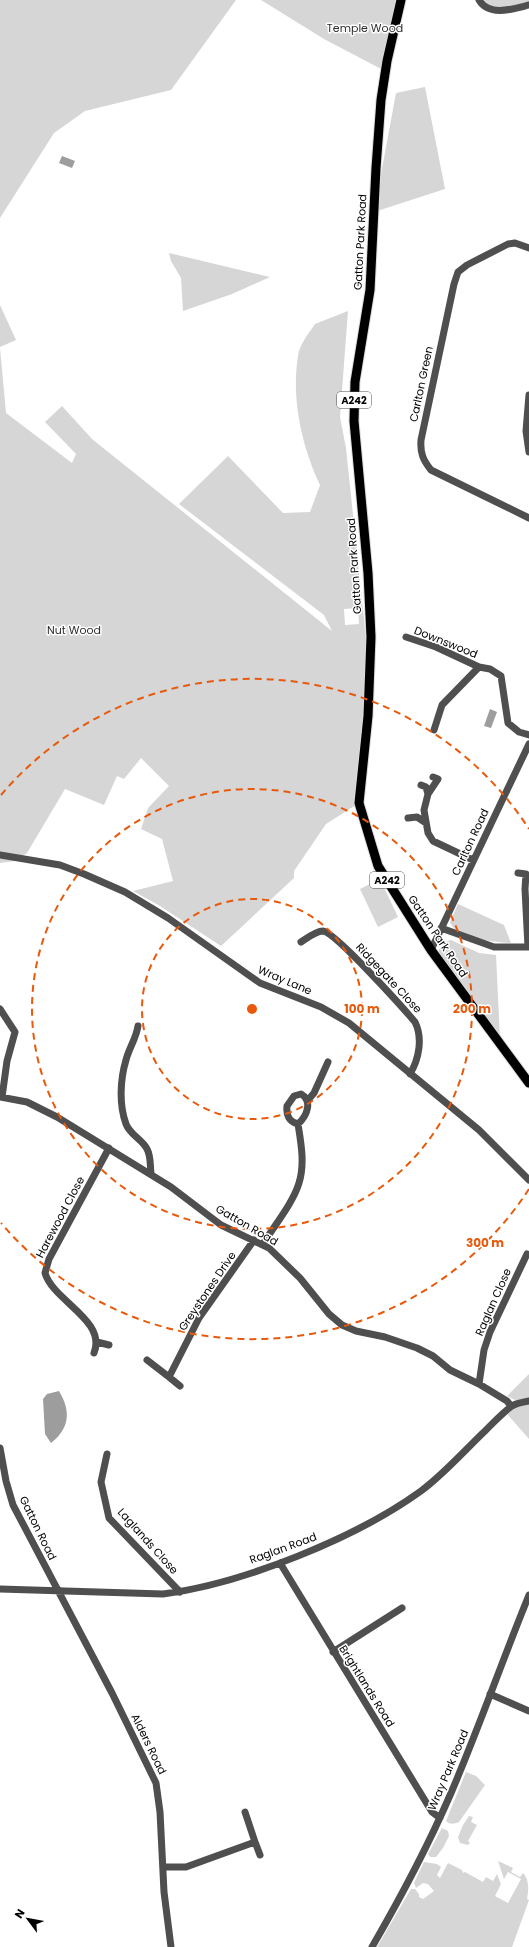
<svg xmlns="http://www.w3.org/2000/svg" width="529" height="1947" font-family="Poppins,sans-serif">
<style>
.green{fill:#d6d6d6;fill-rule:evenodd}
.water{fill:#9d9d9d}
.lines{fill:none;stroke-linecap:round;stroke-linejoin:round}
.major-casing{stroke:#dbdbdb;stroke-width:11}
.minor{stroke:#4f4f4f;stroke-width:7}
.major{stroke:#000;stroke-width:9}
.ring{fill:none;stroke:#e8590c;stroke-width:2;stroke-dasharray:7 5}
.labels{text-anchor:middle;stroke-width:3;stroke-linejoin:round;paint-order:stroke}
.shield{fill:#fff;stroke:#4c4c4c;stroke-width:1}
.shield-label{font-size:10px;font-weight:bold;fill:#000}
.park-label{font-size:11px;fill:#2d2d2d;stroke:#fff}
.street-label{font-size:11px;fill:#000;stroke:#fff}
.centre{fill:#e8590c;stroke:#fff;stroke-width:2}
.ring-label{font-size:12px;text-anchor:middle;font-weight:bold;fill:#e8590c;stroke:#fff;stroke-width:3;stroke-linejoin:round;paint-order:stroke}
</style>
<rect width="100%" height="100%" fill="#fff"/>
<path class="green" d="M0,0H236L171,90L85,111L54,133L0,218Z
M261,0H401L385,71L324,39Z
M480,0H529V5L490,11Z
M425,87L445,189L374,212L396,93Z
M169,253L270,277L232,294L183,311L181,278L171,261Z
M0,305L16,340L0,347Z
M348,311L340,417L346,448L367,648L359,803L326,824L294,871V878L221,946L160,906L133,891L173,881L162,839L141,829L148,808L169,786L141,758L124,779L117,776L104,805L65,789L27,853L15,861L0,863V348L6,413L72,463L76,454L45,422L62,406L92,439L332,631L324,615L179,504L228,456L283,513L310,512L320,485C302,447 291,399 298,356C299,345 309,333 315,324ZM358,608L359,624L345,625L344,609Z
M380,879L398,917L378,927L360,889Z
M458,904L504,925L511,943C495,942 456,939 450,922Z
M451,940L479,953L496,955L500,1039L438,952C441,945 443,942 451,940Z
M529,1374V1439L508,1415L515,1400L507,1396Z
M466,1772L476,1776L485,1785L459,1822C454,1824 450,1825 446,1821Z
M469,1816L473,1817L471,1822L477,1825L468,1841L470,1843L468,1845L460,1843L458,1837L463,1825Z
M442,1828L448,1831L449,1836L443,1848L436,1857H430L428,1854Z
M498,1861L513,1868L511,1872L520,1877L523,1873C529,1879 529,1889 527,1899L529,1900L512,1947H377L411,1889H415L419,1894V1897L423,1899L434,1891L428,1884L423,1883L416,1888L414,1883L424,1862L437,1864L441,1867L437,1875L440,1878L448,1863L462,1870L463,1873L465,1872L483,1882L486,1877L493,1881L497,1874L501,1884L495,1896L508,1903L521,1879L508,1872L504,1879Z"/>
<path class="water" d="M62,156L75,161L72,168L59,163Z
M490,709L497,712L491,728L484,726Z
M59,1391C71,1411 70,1428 51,1443L45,1434L43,1399L47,1394Z"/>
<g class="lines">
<defs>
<path id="major" d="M401,0L387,61L381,100L376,168L370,290L355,382L354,421L368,573L371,637L368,716L359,803L378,866L431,950L529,1083"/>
</defs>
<use href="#major" class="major-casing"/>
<path class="minor" d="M479,0C489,17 513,9 529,5
M529,248L515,243L508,244L467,265L458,272L454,284L421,440C420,453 423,460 431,470L529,518
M529,395L526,431L529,452
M406,637L436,647L479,667L490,669L501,676L508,723L519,732L529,735
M434,730L442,705L479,667
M433,777L438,779L428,794L424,810L428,833L433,841L473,860
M421,785L426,787L428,794
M408,818L417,817L426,823
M0,855L60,865L84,874L125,892L168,918L260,983L321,1007L349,1023L479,1130L529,1180
M518,873L526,874L525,889L528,947
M441,928L494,947H529
M301,942C307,938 316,931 323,931C335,932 404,1009 415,1022C423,1038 419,1059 410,1074
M431,950L529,744
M0,1009L15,1032L7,1061L2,1097
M138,1026C136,1039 129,1048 126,1060C120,1080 119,1105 126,1124C130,1135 142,1139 147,1149C151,1156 150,1166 151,1173
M301,1094C313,1101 307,1116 298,1124C289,1122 286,1115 287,1106L294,1096Z
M0,1097L27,1102L57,1117L171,1187L221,1225L269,1248L300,1278L329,1314L342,1325L356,1331L385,1337L417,1348L433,1356L450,1370L479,1384L507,1401L511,1406
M308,1100L314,1093L328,1062
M263,1244C274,1226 293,1203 299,1183C305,1164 301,1143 298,1124
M97,1342L109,1345
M94,1353C107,1320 53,1301 45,1273L49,1259L109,1148
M147,1360L169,1377
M479,1384L484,1350L490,1332L527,1254
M180,1386L169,1377L199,1318L254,1240
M0,1448L6,1481L13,1505L112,1693L156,1783L160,1812L164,1892L171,1947
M107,1454L101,1482L109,1518L180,1592
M280,1563L432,1812L440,1818
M0,1589L163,1594C242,1584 356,1538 421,1491C444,1474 464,1451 485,1431C493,1423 502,1413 512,1406C517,1403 523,1402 529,1401
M333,1652L402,1608
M490,1694L529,1711
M255,1842L260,1855
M163,1867H186L255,1842L245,1812
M372,1947C401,1897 428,1846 451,1793C479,1728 502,1661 529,1595"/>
<use href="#major" class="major"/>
</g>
<g class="ring">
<circle cx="252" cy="1009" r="110"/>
<circle cx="252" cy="1009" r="220"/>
<path d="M529 1189A330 330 0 0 1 1 1223M1 795A330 330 0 0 1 529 829"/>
</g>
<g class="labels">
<g class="shield">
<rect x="337" y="392" width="34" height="16" rx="3"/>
<rect x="370" y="872" width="34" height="16" rx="3"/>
</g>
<g class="shield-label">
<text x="354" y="404">A242</text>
<text x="387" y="884">A242</text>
</g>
<g class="park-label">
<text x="365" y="32">Temple Wood</text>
<text x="74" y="634">Nut Wood</text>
</g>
<g class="street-label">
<text transform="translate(360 242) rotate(-87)" y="4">Gatton Park Road</text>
<text transform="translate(421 384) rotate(-78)" y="4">Carlton Green</text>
<text transform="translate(354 566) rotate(-94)" y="4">Gatton Park Road</text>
<text transform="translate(446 642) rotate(22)" y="4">Downswood</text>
<text transform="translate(470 842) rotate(-65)" y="4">Carlton Road</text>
<text transform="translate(438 936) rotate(56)" y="4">Gatton Park Road</text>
<text transform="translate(389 978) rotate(47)" y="4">Ridgegate Close</text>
<text transform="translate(285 980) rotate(23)" y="4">Wray Lane</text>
<text transform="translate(60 1217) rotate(-62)" y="4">Harewood Close</text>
<text transform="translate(247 1225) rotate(30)" y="4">Gatton Road</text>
<text transform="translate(207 1291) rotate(-56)" y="4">Greystones Drive</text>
<text transform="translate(493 1302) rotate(-66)" y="4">Raglan Close</text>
<text transform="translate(38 1528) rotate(64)" y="4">Gatton Road</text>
<text transform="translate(148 1541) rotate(48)" y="4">Laglands Close</text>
<text transform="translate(283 1548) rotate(-20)" y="4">Raglan Road</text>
<text transform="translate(367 1686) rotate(58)" y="4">Brightlands Road</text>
<text transform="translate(149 1744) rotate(64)" y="4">Alders Road</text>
<text transform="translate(448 1770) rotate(-67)" y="4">Wray Park Road</text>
</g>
</g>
<circle cx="252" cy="1009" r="6" class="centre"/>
<g class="ring-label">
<text x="362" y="1013">100 m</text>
<text x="472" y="1013">200 m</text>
<text x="485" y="1247">300 m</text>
</g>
<g transform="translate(28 1919) rotate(302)" stroke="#ffffff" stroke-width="3" paint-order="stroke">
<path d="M0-3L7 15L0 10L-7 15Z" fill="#000000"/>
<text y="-6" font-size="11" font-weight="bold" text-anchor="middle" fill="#000000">N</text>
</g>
</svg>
